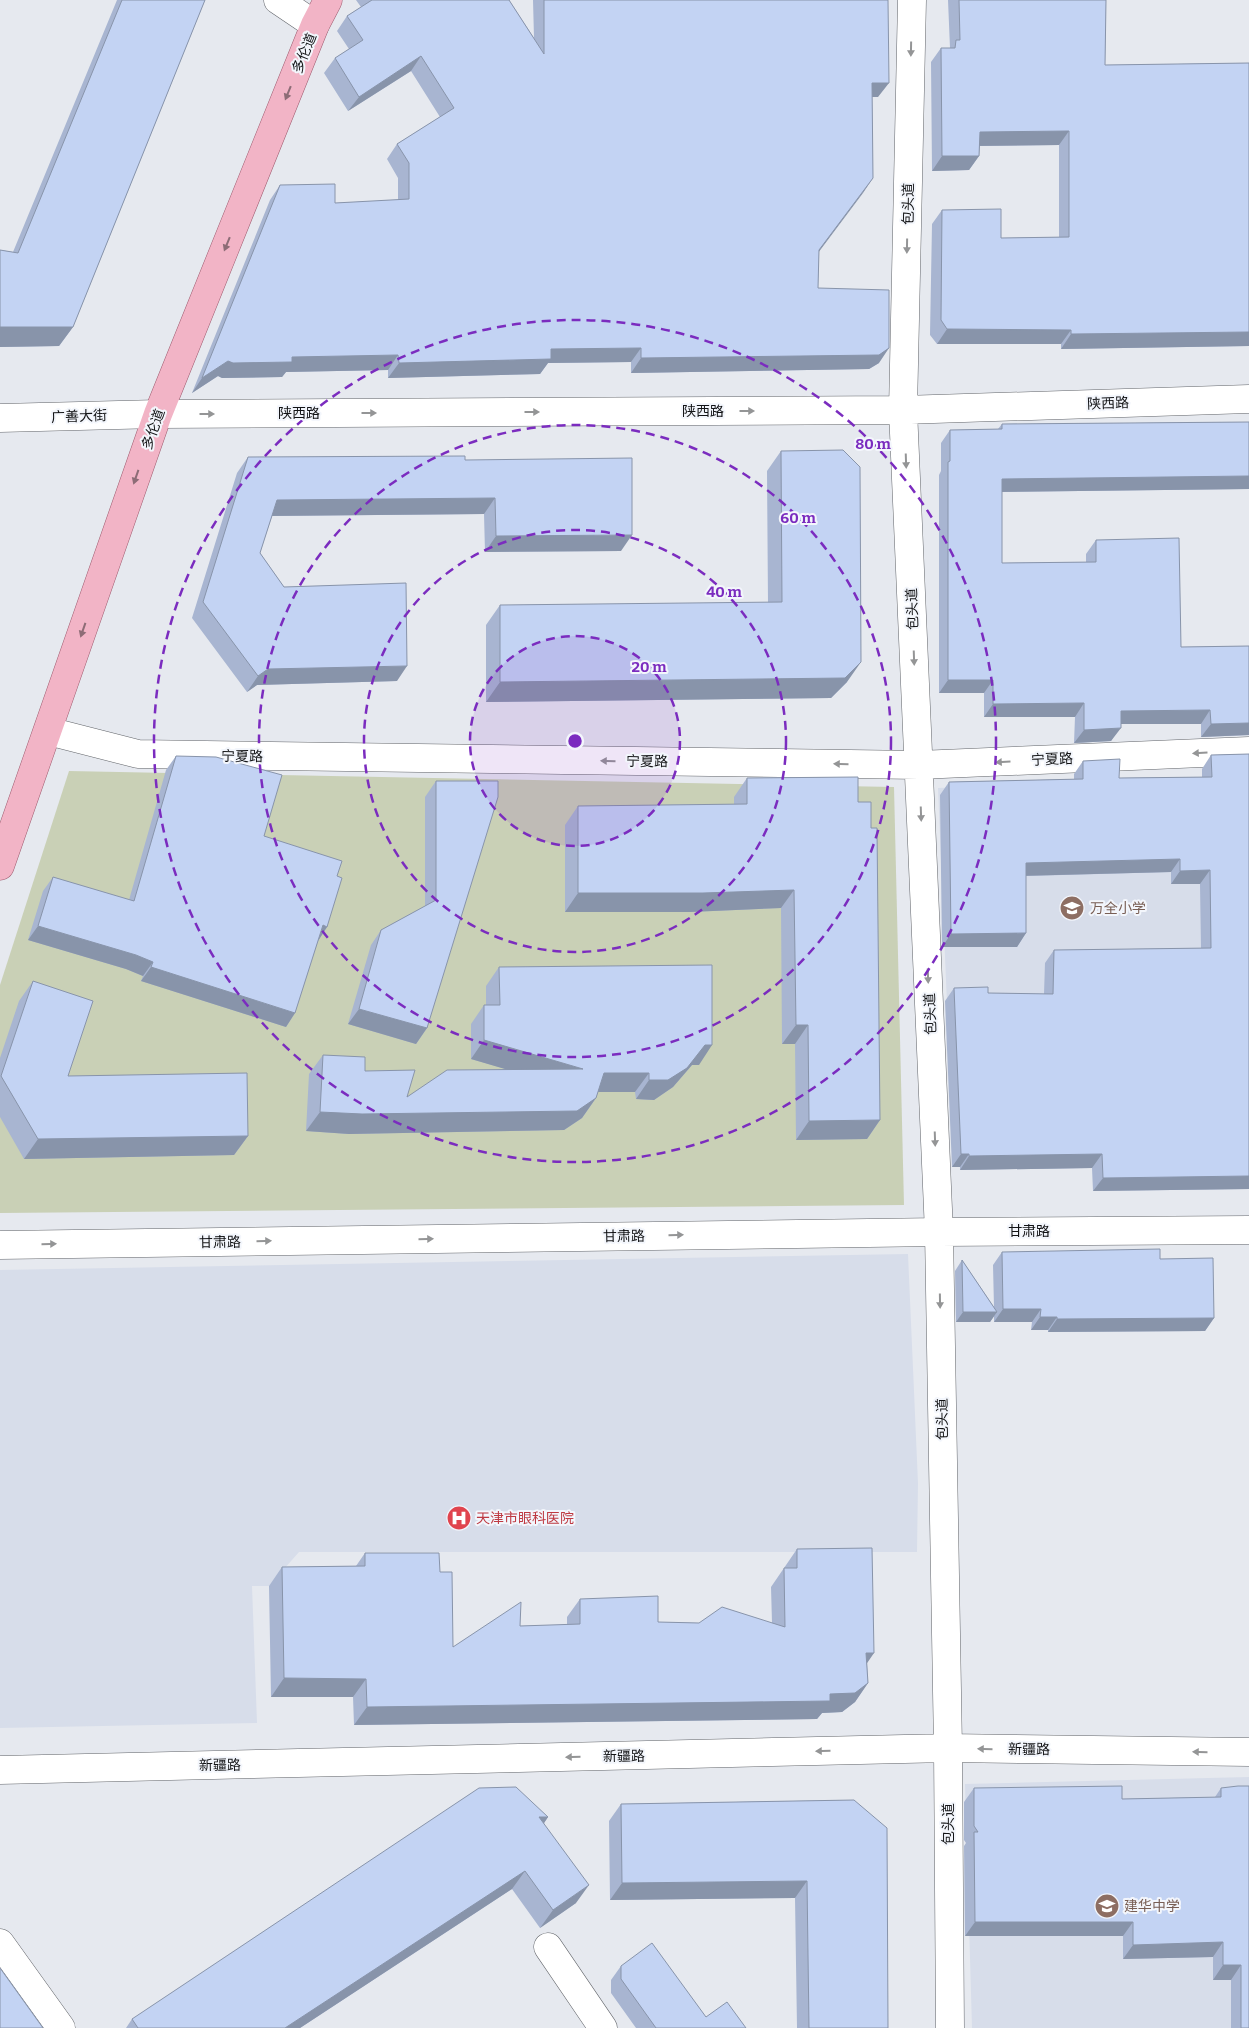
<svg xmlns="http://www.w3.org/2000/svg" width="1249" height="2028" font-family="Bitter,'Noto Sans SC',serif">
<style>
.built{fill:#d7ddea}
.green{fill:#c9d0b6}
.lines{fill:none;stroke-linecap:round;stroke-linejoin:round}
.minor-casing{stroke:#62656a;stroke-width:29}
.major-casing{stroke:#9e5b6f;stroke-width:29}
.minor{stroke:#fff;stroke-width:28}
.major{stroke:#f2b4c6;stroke-width:28}
.wall{fill:#a8b5d1}
.shaded-wall{fill:#8894aa}
.building{fill:#c3d3f3;stroke:#8894aa}
.oneway{fill:#949596}
.oneway2{fill:#8d6c76}
.ring{fill:none;stroke:#7b2cbf;stroke-width:2.5;stroke-dasharray:9 6}
.labels{text-anchor:middle;stroke-width:4;stroke-linejoin:round;paint-order:stroke}
.street-label{font-size:14px;fill:#121315;stroke:#f3f6fc}
.education-label{font-size:14px;fill:#785e54;stroke:#f3f6fc;text-anchor:start}
.health-label{font-size:14px;fill:#be3a42;stroke:#f3f6fc;text-anchor:start}
.centre{fill:#7b2cbf;stroke:#f3f6fc;stroke-width:2.5}
.ring-label{font-size:15px;text-anchor:middle;font-weight:bold;fill:#7b2cbf;stroke:#f3f6fc;stroke-width:4;stroke-linejoin:round;paint-order:stroke}
</style>
<rect width="100%" height="100%" fill="#e6e9ef"/>
<path class="built" d="M1196,777L1207,1027L948,1028L938,788Z
M908,1254L918,1483L917,1552H299L269,1586H252L257,1723L0,1728V1270Z
M1249,1777V2028H972L965,1784Z"/>
<path class="green" d="M69,771L894,787L904,1205L0,1213V985Z"/>
<g class="lines">
<defs>
<path id="minor" d="M278,0L315,25
M912,0L903,410L939,1232L948,1748L950,2028
M0,418L158,414L903,410L1249,399
M48,731L138,754L919,765L1249,751
M0,1245L939,1232L1249,1230
M0,1770L948,1748L1249,1752
M0,1943L61,2028
M548,1947L603,2028"/>
<path id="major" d="M0,866L158,414L315,25L328,0"/>
</defs>
<use href="#minor" class="minor-casing"/>
<use href="#major" class="major-casing"/>
<use href="#minor" class="minor"/>
<use href="#major" class="major"/>
</g>
<path class="wall" d="M117,0H205L73,327L59,346L0,347V250L13,252Z
M356,0H509L534,38L533,0H888L878,97H872L873,178L819,251L818,288L879,363L869,369L631,373V362L548,363L540,374L388,378V370L286,372L282,377L222,378L218,376L192,393L270,200L280,185L335,203L398,200V178L387,159L397,144L440,117L411,71L348,111L324,73L335,58L349,49L337,31L347,16L361,7Z
M948,0H1106L1105,65L1249,63V346L1061,349V344H937L930,335L932,224L942,210L1001,238L1059,237V145L980,146L979,156L969,170L932,171L931,62L941,48H950Z
M1249,422V489L1002,492V563L1086,562V554L1096,540L1181,647L1249,646V735L1201,737V724H1121L1111,741L1074,743L1075,717H984V693H939V475L941,471V443L950,430L998,429L1002,424Z
M781,451L847,682L831,698L486,702V625L500,605L768,603L767,471Z
M248,457L465,460L621,551L485,552L484,514L272,516L260,553L284,587L397,681L257,685L247,692L192,618L237,473Z
M1249,754V1189L1093,1191L1092,1168L960,1170V1167H952L945,1001L954,988L988,993L1044,994L1045,963L1054,950L1201,948L1200,884H1171V872L1026,876V933L1017,947H942L940,795L949,782L1074,779V774L1083,761L1119,778L1202,777V769L1211,755Z
M176,756L264,836L337,876L327,927L318,941L295,1013L286,1027L141,981L143,976L126,969L28,940L43,891L53,877L129,900L166,770Z
M747,778L858,802L871,828L880,1120L867,1139L796,1140L795,1044H782L781,908L690,912H565V825L578,806L734,804V797Z
M436,781H498L427,1028L416,1044L348,1024L371,945L381,930L425,906V797Z
M499,967L699,1065H692L673,1087L654,1100L636,1099L635,1092H598L596,1098L582,1118L564,1130L349,1134L306,1131L309,1074L323,1055L365,1071L407,1097L506,1069L471,1059V1024L484,1005H486V986Z
M33,981L68,1076L248,1136L234,1155L24,1159L0,1117V1058L19,1001Z
M1002,1252L1160,1259L1214,1318L1205,1331L1048,1332V1330H1031L1032,1322H994V1316L990,1322H956L955,1271L962,1260L994,1307L993,1265Z
M797,1549L867,1663L868,1683L855,1702L842,1712L822,1713L817,1719L354,1725L353,1697H271L269,1586L282,1567L356,1566L365,1553L440,1572L453,1647L520,1626L567,1625V1617L580,1599L658,1622L699,1623H772L771,1587Z
M974,1788L1122,1799L1215,1797L1221,1788L1249,2028H1231V1980H1213V1957L1123,1959V1936H965L964,1846L966,1843L964,1840V1802Z
M854,1800L888,2028H797L795,1898L610,1900L609,1821L621,1804Z
M548,1817L544,1823L576,1903L540,1928L512,1889L300,2028H126L132,2019Z
M621,1966L706,2017L746,2028H636L611,1993V1980Z"/>
<path class="shaded-wall" d="M421,56L411,71L348,111L359,97Z
M872,83H889L878,97H862Z
M1069,131L1059,145L970,146L980,132Z
M942,156H979L969,170L932,171Z
M873,178L863,193L809,265L819,250Z
M0,327H73L59,346L0,347Z
M947,329L1071,330L1061,344H937Z
M1249,332V346L1061,349L1071,334Z
M641,348L631,362L548,363L540,374L388,378L399,363L551,349Z
M889,348L879,363L869,369L631,373L641,358Z
M398,355L388,370L286,372L282,377L222,378L218,376L192,393L202,378L228,361L292,357Z
M1249,476V489L993,492L1002,479Z
M495,498L484,514L266,516L277,500Z
M632,535L621,551L485,552L496,536Z
M861,662L847,682L831,698L486,702L500,682Z
M407,666L397,681L257,685L247,692L258,676L268,669Z
M948,680H993L984,693H939Z
M1084,703L1075,717H984L993,704Z
M1210,710L1201,724H1112L1121,711Z
M1249,723V735L1201,737L1211,724Z
M1121,728L1111,741L1074,743L1084,730Z
M1180,859L1171,872L1017,876L1026,863Z
M1210,870L1200,884H1171L1180,871Z
M794,890L781,908L690,912H565L578,893Z
M323,925L327,927L318,941Z
M38,926L136,955L153,962L143,976L126,969L28,940Z
M1026,933L1017,947H942L951,934Z
M151,967L295,1013L286,1027L141,981Z
M359,1009L427,1028L416,1044L348,1024Z
M796,1025H808L795,1044H782Z
M484,1040L583,1069L570,1088L471,1059Z
M705,1045H712L699,1065H692L673,1087L654,1100L636,1099L649,1080Z
M604,1073H649L635,1092H590Z
M596,1098L582,1118L564,1130L349,1134L306,1131L320,1112Z
M880,1120L867,1139L796,1140L809,1121Z
M248,1136L234,1155L24,1159L38,1139Z
M961,1154H969L960,1167H952Z
M1102,1154L1092,1168L960,1170L969,1156Z
M1249,1176V1189L1093,1191L1103,1178Z
M1003,1309H1041L1032,1322H994Z
M963,1312H997L990,1322H956Z
M1040,1317H1057L1048,1330H1031Z
M1214,1318L1205,1331L1048,1332L1057,1319Z
M866,1653H874L861,1672Z
M284,1678L366,1679L353,1697H271Z
M868,1683L855,1702L842,1712L822,1713L817,1719L354,1725L367,1707L830,1694Z
M539,1817H548L536,1835Z
M525,1871L512,1889L300,2028H285Z
M807,1881L795,1898L610,1900L622,1883Z
M589,1885L576,1903L540,1928L553,1910Z
M975,1922H1133L1123,1936H965Z
M1223,1942L1213,1957L1123,1959L1133,1945Z
M1223,1965H1241L1231,1980H1213Z"/>
<path class="building" d="M122,0H205L73,327H0V250L18,253Z
M372,0H509L544,54V0H888L889,83H872L873,178L819,250L818,288L889,290V348L879,355L641,358V348L551,349V359L399,363L398,355L292,357V362L233,363L228,361L202,378L280,185L335,184V203L409,199V163L397,144L454,108L421,56L359,97L335,58L363,40L347,16Z
M959,0H1106L1105,65L1249,63V332L1071,334V330L947,329L941,320L942,210L1001,209V238L1069,237V131L980,132L979,156H942L941,48H955L956,40H960Z
M1249,422V476L1002,479V563L1096,562V540L1179,538L1181,647L1249,646V723L1211,724L1210,710L1121,711V728L1084,730V703L993,704V680H948V462L950,461V430L1002,429V424Z
M843,450L860,467L861,662L845,678L500,682V605L782,602L781,451Z
M465,456V460L632,458V535L496,536L495,498L277,500L260,553L284,587L406,583L407,666L268,669L258,676L203,602L248,457Z
M1249,754V1176L1103,1178L1102,1154L969,1156V1154H961L954,988L988,987V993L1053,994L1054,950L1211,948L1210,870L1180,871V859L1026,863V933L951,934L949,782L1083,779V761L1120,759L1119,778L1212,777L1211,755Z
M176,756L216,757L282,775L264,836L342,861L337,876L342,878L327,927L323,925L295,1013L151,967L153,962L136,955L38,926L53,877L134,901Z
M858,777V802H871V828H877L880,1120L809,1121L808,1025H796L794,890L703,893H578V806L747,804V778Z
M436,781H498V797L427,1028L359,1009L381,930L436,900Z
M712,965V1045H705L687,1068L668,1080H649V1073H604L596,1098L577,1111L362,1114L320,1112L323,1055L365,1057V1071L415,1070L407,1097L447,1070L583,1069L484,1040V1005H500L499,967Z
M33,981L93,1001L68,1076L247,1073L248,1136L38,1139L1,1076Z
M1160,1249V1259L1213,1258L1214,1318L1057,1319V1317H1040L1041,1309H1003L1002,1252Z
M962,1260L997,1312H963Z
M872,1548L874,1653H866L868,1683L855,1693L830,1694V1701L367,1707L366,1679L284,1678L282,1567L365,1566V1553H439L440,1572H452L453,1647L521,1602L520,1626L580,1624V1599L658,1596V1622L699,1623L722,1607L785,1627L784,1568H797V1549Z
M1122,1786V1799L1221,1797V1788L1238,1786H1249V2028H1241V1965H1223V1942L1133,1945V1922H975L974,1832H978L974,1826V1788Z
M516,1787L548,1817H539L589,1885L553,1910L525,1871L285,2028H138L132,2019L479,1788Z
M854,1800L887,1828L888,2028H809L807,1881L622,1883L621,1804Z
M652,1943L706,2017L727,2002L746,2028H656L621,1979V1966Z
M0,1968L43,2028H0Z"/>
<defs><path id="oneway-solid" d="M-6-.8H1V-3.2L6.5 0L1 3.2V.8H-6Z" transform="scale(1.25)"/></defs>
<g class="oneway">
<use href="#oneway-solid" transform="translate(911 49) rotate(91)"/>
<use href="#oneway-solid" transform="translate(907 246) rotate(91)"/>
<use href="#oneway-solid" transform="translate(747 411)"/>
<use href="#oneway-solid" transform="translate(532 412)"/>
<use href="#oneway-solid" transform="translate(369 413)"/>
<use href="#oneway-solid" transform="translate(207 414)"/>
<use href="#oneway-solid" transform="translate(906 461) rotate(88)"/>
<use href="#oneway-solid" transform="translate(914 658) rotate(88)"/>
<use href="#oneway-solid" transform="translate(1200 753) rotate(177)"/>
<use href="#oneway-solid" transform="translate(608 761) rotate(-179)"/>
<use href="#oneway-solid" transform="translate(1003 762) rotate(177)"/>
<use href="#oneway-solid" transform="translate(841 764) rotate(-179)"/>
<use href="#oneway-solid" transform="translate(921 814) rotate(88)"/>
<use href="#oneway-solid" transform="translate(928 976) rotate(88)"/>
<use href="#oneway-solid" transform="translate(935 1139) rotate(88)"/>
<use href="#oneway-solid" transform="translate(676 1235) rotate(-1)"/>
<use href="#oneway-solid" transform="translate(426 1239) rotate(-1)"/>
<use href="#oneway-solid" transform="translate(264 1241) rotate(-1)"/>
<use href="#oneway-solid" transform="translate(49 1244) rotate(-1)"/>
<use href="#oneway-solid" transform="translate(940 1301) rotate(89)"/>
<use href="#oneway-solid" transform="translate(985 1749) rotate(-179)"/>
<use href="#oneway-solid" transform="translate(823 1751) rotate(179)"/>
<use href="#oneway-solid" transform="translate(1200 1752) rotate(-179)"/>
<use href="#oneway-solid" transform="translate(573 1757) rotate(179)"/>
</g>
<g class="oneway2">
<use href="#oneway-solid" transform="translate(288 93) rotate(112)"/>
<use href="#oneway-solid" transform="translate(227 244) rotate(112)"/>
<use href="#oneway-solid" transform="translate(136 477) rotate(109)"/>
<use href="#oneway-solid" transform="translate(83 630) rotate(109)"/>
</g>
<circle cx="575" cy="741" r="105" fill="#7b2cbf" fill-opacity=".12"/>
<g class="ring">
<circle cx="575" cy="741" r="105"/>
<circle cx="575" cy="741" r="211"/>
<circle cx="575" cy="741" r="316"/>
<circle cx="575" cy="741" r="421"/>
</g>
<defs>
<symbol id="school-disc" viewBox="-11 -11 22 22"><circle r="9.5" fill="#8d6e63" stroke="#f3f6fc"/><path d="M0-5L7-2L0 1L-7-2ZM-4 1L0 2.5L4 1V4Q0 6-4 4Z" fill="#fff"/></symbol>
<symbol id="hospital-disc" viewBox="-11 -11 22 22"><circle r="9.5" fill="#e0444e" stroke="#f3f6fc"/><path d="M-5-5h3v3.5h4V-5h3V5h-3V1.5h-4V5h-3Z" fill="#fff"/></symbol>
</defs>
<g fill-rule="evenodd">
<use href="#school-disc" x="1058" y="894" width="28" height="28"/>
<use href="#hospital-disc" x="445" y="1504" width="28" height="28"/>
<use href="#school-disc" x="1093" y="1892" width="28" height="28"/>
</g>
<g class="labels">
<g class="street-label">
<text transform="translate(304 53) rotate(-68)" y="5">多伦道</text>
<text transform="translate(908 204) rotate(-89)" y="5">包头道</text>
<text transform="translate(1108 403) rotate(-2)" y="5">陕西路</text>
<text x="703" y="416">陕西路</text>
<text x="299" y="418">陕西路</text>
<text transform="translate(79 416) rotate(-2)" y="5">广善大街</text>
<text transform="translate(153 429) rotate(-70)" y="5">多伦道</text>
<text transform="translate(912 609) rotate(-92)" y="5">包头道</text>
<text transform="translate(242 756) rotate(1)" y="5">宁夏路</text>
<text transform="translate(1052 759) rotate(-3)" y="5">宁夏路</text>
<text transform="translate(647 761) rotate(1)" y="5">宁夏路</text>
<text transform="translate(930 1014) rotate(-92)" y="5">包头道</text>
<text x="1029" y="1236">甘肃路</text>
<text transform="translate(624 1236) rotate(-1)" y="5">甘肃路</text>
<text transform="translate(220 1242) rotate(-1)" y="5">甘肃路</text>
<text transform="translate(942 1419) rotate(-91)" y="5">包头道</text>
<text transform="translate(1029 1749) rotate(1)" y="5">新疆路</text>
<text transform="translate(624 1756) rotate(-1)" y="5">新疆路</text>
<text transform="translate(220 1765) rotate(-1)" y="5">新疆路</text>
<text transform="translate(948 1824) rotate(-90)" y="5">包头道</text>
</g>
<g class="education-label">
<text x="1090" y="913">万全小学</text>
<text x="1124" y="1911">建华中学</text>
</g>
<g class="health-label">
<text x="476" y="1523">天津市眼科医院</text>
</g>
</g>
<circle cx="575" cy="741" r="8" class="centre"/>
<g class="ring-label">
<text x="873" y="449">80 m</text>
<text x="798" y="523">60 m</text>
<text x="724" y="597">40 m</text>
<text x="649" y="672">20 m</text>
</g>
</svg>
